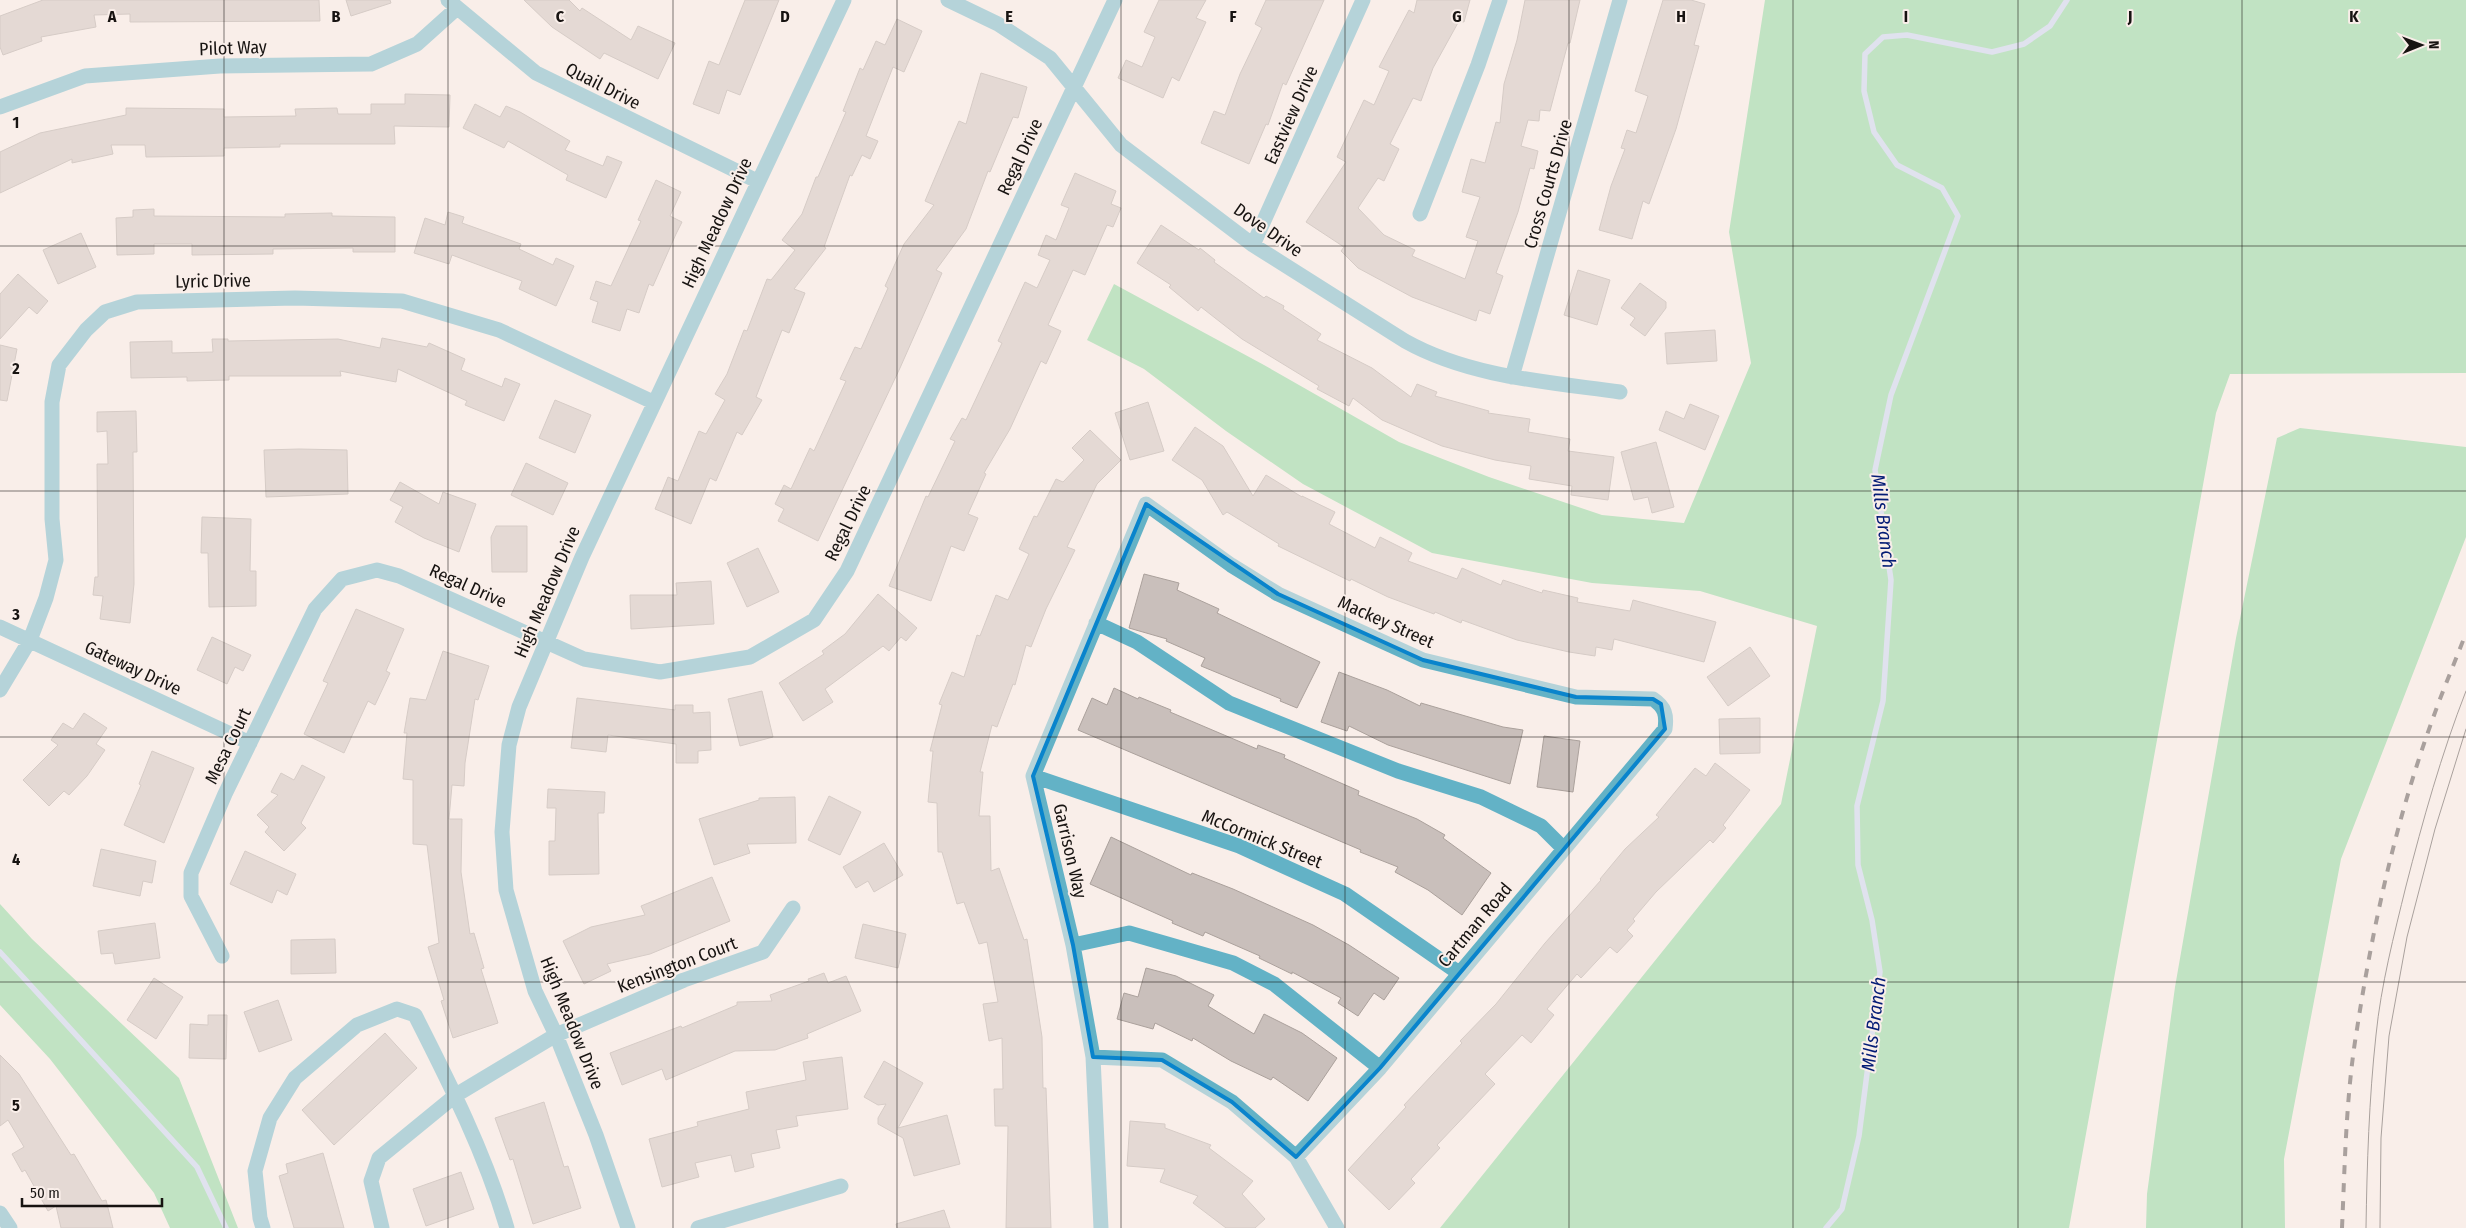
<svg xmlns="http://www.w3.org/2000/svg" width="2466" height="1228" font-family="'Fira Sans Condensed',sans-serif">
<style>
.forest{fill:#7cd596}
.lines{fill:none;stroke-linecap:round;stroke-linejoin:round}
.stream{stroke:#c2d2f3;stroke-width:5.5}
.building{fill:#c9bfbb;stroke:#aba19c}
.minor{stroke:#63b2c6;stroke-width:15}
.tram{stroke:#484240;stroke-width:1}
.rail{stroke:#484240;stroke-width:4;stroke-dasharray:9 9;stroke-linecap:butt}
.marked{fill:none;stroke:#0984cc;stroke-width:4;stroke-linejoin:round}
.grid{fill:none;stroke:#171311;stroke-width:1;stroke-opacity:0.55}
.labels{text-anchor:middle;stroke-width:4;stroke-linejoin:round;paint-order:stroke}
.street-label{font-size:18px;fill:#171311;stroke:#f9eee9}
.water-label{font-size:19px;font-style:italic;fill:#031b75;stroke:#f9eee9}
.grid-label{font-size:16px;text-anchor:middle;font-weight:bold;fill:#171311;stroke:#f9eee9;stroke-width:4;stroke-linejoin:round;paint-order:stroke}
</style>
<rect width="100%" height="100%" fill="#f9eee9"/>
<path class="forest" d="M1765,0H2466V373L2230,374L2216,413L2069,1228H1440L1781,804L1817,626L1700,591L1592,583L1432,553L1303,484L1226,431L1144,369L1087,340L1114,284L1264,365L1399,442L1489,477L1602,515L1684,523L1751,363L1729,232Z
M2300,428L2466,447V537L2341,859L2284,1159L2285,1228H2146L2147,1194L2175,987L2236,638L2277,438Z
M0,904L32,939L179,1078L238,1228H170L154,1193L50,1059L0,1005Z"/>
<g class="lines">
<path class="stream" d="M0,952L197,1167L226,1228
M1826,1228L1842,1209L1859,1136L1880,972L1872,920L1858,865L1857,806L1883,701L1891,580L1875,470L1891,395L1958,216L1942,188L1897,165L1874,132L1864,91L1865,54L1883,37L1907,35L1992,52L2024,44L2050,26L2067,0"/>
</g>
<path class="building" d="M43,0H319L320,21L130,22V14L94,15L96,27L41,37L42,41L3,55L0,47V16Z
M346,0H390L391,3L351,16Z
M524,0H569L580,11L582,8L631,40L638,26L675,43L658,79L604,53L600,59L552,27Z
M745,0H779L740,95L727,90L719,114L693,104L709,61L719,65Z
M1159,0H1206L1196,18L1206,22L1179,81L1172,77L1163,98L1118,78L1126,60L1142,67L1155,37L1144,32Z
M1266,0H1324L1286,85L1283,83L1268,125L1266,124L1249,164L1201,143L1214,111L1225,115L1240,74L1262,28L1255,24Z
M1417,0H1470L1464,22L1459,21L1433,68L1421,101L1413,98L1390,144L1399,149L1384,181L1378,178L1358,208L1384,235L1415,250L1412,256L1465,279L1478,241L1466,237L1480,197L1462,192L1471,159L1485,163L1496,122L1500,123L1504,84L1517,40L1525,0H1580L1570,43H1568L1550,111L1540,110L1539,121L1528,120L1521,146L1538,151L1534,169L1530,168L1518,212L1496,273L1503,276L1490,314L1479,310L1476,321L1412,297L1358,268L1341,251L1344,247L1306,222L1346,162L1337,157L1364,100L1374,105L1389,71L1379,67L1409,10L1414,13Z
M1663,0H1691L1705,4L1694,45L1699,46L1676,129L1649,204L1643,201L1632,239L1599,230L1611,186L1625,149L1621,148L1627,130L1636,133L1648,96L1635,91Z
M897,19L922,31L904,72L893,67L866,136L878,141L870,159L862,155L852,176L850,175L824,247L826,248L794,289L805,293L789,333L782,330L756,397L762,400L742,435L737,432L716,481L710,478L691,524L655,509L668,477L678,481L699,431L706,434L725,400L715,394L727,374L744,330L747,331L767,279L771,280L795,250L782,240L802,214L816,177H818L846,112L843,111L860,68L863,70L876,41L885,45Z
M981,73L1027,87L1018,118L1013,117L990,172L988,171L966,229L936,270L942,273L900,368L818,541L778,521L784,509L775,504L784,485L791,489L810,448L814,451L846,381L840,379L855,347L861,349L888,288L885,286L904,244L934,205L925,201L959,121L966,124Z
M405,94L450,95L449,127L394,126L395,144H280V147L224,148V156L146,157L145,145H111L113,154L72,163V159L0,193V152L40,133L126,115V108L224,109V117L296,116L295,109L337,108L338,114H371V104H405Z
M475,104L500,117L506,106L520,112L570,141L565,150L603,166L607,156L622,162L606,198L566,180L568,175L508,141L504,148L463,128Z
M1075,173L1116,191L1111,204L1121,208L1113,227L1107,225L1085,275L1073,270L1048,325L1061,331L1046,364L1041,361L1010,429L984,473L986,474L968,514L978,518L964,551L951,546L931,601L889,586L926,496L928,497L955,441L950,439L962,418L966,420L1002,343L998,341L1025,282L1037,288L1050,260L1038,255L1046,235L1056,240L1069,208L1061,205Z
M656,180L681,192L670,216L682,222L676,234L653,286L649,284L639,313L627,309L620,331L592,322L598,302L590,299L596,281L611,286L641,221L638,220Z
M154,209V216L285,217V214L332,213V216L395,217V252H353V248L273,249V254L192,255V244H154V254L117,255L116,218L133,217V210Z
M448,212L464,217L462,223L521,244L519,249L553,265L556,258L574,266L556,306L519,289L522,281L452,255L449,264L414,253L425,218L445,225Z
M1161,225L1199,250L1200,248L1215,260L1214,262L1264,298L1266,296L1284,306L1283,309L1321,334L1317,340L1372,368L1411,397L1417,384L1437,392L1435,396L1489,411L1488,413L1530,419L1528,432L1570,439L1568,451L1614,457L1608,500L1571,495L1572,486L1529,479L1531,466L1495,460L1442,446L1382,420L1353,398L1349,406L1317,389L1319,386L1242,339L1201,307L1198,311L1169,287L1171,285L1137,263Z
M81,233L96,267L58,284L43,250Z
M1578,270L1610,280L1597,325L1564,315Z
M18,274L48,301L37,314L29,307L0,339V294Z
M1640,283L1666,302V308L1645,336L1630,325L1635,318L1621,308Z
M1715,330L1717,361L1667,364L1665,333Z
M382,338L427,347L429,343L465,359L461,370L502,387L505,378L520,384L504,421L465,405L467,401L398,369L396,382L340,371L341,376H229V380L187,381V377L131,378L130,342L172,341V353L213,352L212,339H228V341L338,339L380,348Z
M0,345L17,349L7,401L0,400Z
M555,400L591,415L575,453L539,438Z
M1148,402L1164,451L1130,460L1115,413Z
M1690,404L1719,416L1705,450L1659,430L1666,411L1684,419Z
M136,411L137,452H133L134,584L130,623L100,619L103,596L93,595L95,577H98L97,464H108L107,431L97,432V412Z
M1195,427L1223,446L1253,496L1266,475L1302,497V496L1335,512L1329,524L1375,548L1380,537L1412,553L1408,561L1457,579L1462,568L1501,585L1503,580L1542,593L1543,590L1578,598L1577,602L1630,611L1633,600L1716,622L1704,662L1614,639L1612,650L1596,647L1595,656L1569,652L1517,640L1462,620L1461,623L1435,612L1434,614L1388,597L1351,579L1350,581L1278,546L1279,544L1227,512L1223,515L1202,480L1172,460Z
M1090,430L1121,460L1097,484L1067,547L1075,550L1046,609L1031,647L1026,645L1015,685L1013,684L997,727L992,725L980,772H983L979,816H990L991,871L999,868L1024,940L1027,939L1042,1037L1043,1088H1046L1051,1228H1006L1008,1126H995L994,1089H1003L1002,1038L989,1041L983,1004L998,1002L987,942L979,944L964,902L957,904L942,852H938L937,803L928,802L933,751H930L942,705L939,704L952,672L964,677L977,635L980,636L996,595L1008,600L1029,554L1019,549L1034,516L1037,517L1056,479L1063,482L1084,460L1072,448Z
M1656,442L1674,507L1652,513L1648,497L1634,500L1621,452Z
M299,449L347,450L348,494L266,497L264,450Z
M526,463L568,483L553,515L511,495Z
M400,482L439,504L443,492L476,504L459,552L424,538L395,522L403,507L390,500Z
M202,517L251,519L250,571H256V606L209,607L208,553H201Z
M496,526H527V572H492L491,537Z
M758,548L779,592L747,607L727,563Z
M1144,574L1179,583L1177,590L1219,609L1217,613L1320,662L1297,708L1280,701L1281,699L1201,666L1205,658L1166,641L1167,639L1129,628Z
M711,581L714,624L631,629L630,595H677L676,583Z
M878,594L917,628L906,641L901,637L889,651L883,646L825,689L833,702L803,721L779,683L824,654L822,651L845,634Z
M356,609L404,629L386,671L390,673L375,705L368,701L344,753L304,734L328,683L323,681Z
M212,637L251,655L243,671L235,667L227,684L197,670Z
M1750,647L1770,676L1728,706L1707,677Z
M443,651L489,666L478,700L475,699L465,763L464,786L452,785L449,819H462L461,872L470,934L474,933L484,968L481,969L498,1023L453,1038L441,1001L444,1000L428,947L439,943L427,845L413,844V780L403,779L407,733H404L410,698L426,700Z
M1339,672L1387,690L1420,706L1421,703L1503,727L1523,730L1510,784L1388,745L1349,726L1347,731L1321,722Z
M1114,688L1138,699L1139,697L1171,710L1170,712L1257,749L1258,745L1285,755L1284,758L1359,791L1358,795L1417,819L1445,835L1443,838L1491,873L1462,915L1428,890L1395,872L1398,867L1360,852L1361,850L1078,730L1092,698L1107,705Z
M762,691L773,737L740,746L728,699Z
M577,698L675,710V705H693V713L710,712L711,750L698,751V763H676V744L608,735L606,752L571,748Z
M84,713L107,728L96,744L105,750L87,776L69,795L64,791L49,806L23,780L58,745L51,740L63,723L73,729Z
M1760,718V753L1720,754L1719,719Z
M1544,736L1580,741L1573,792L1537,787Z
M152,751L194,768L164,843L124,825L141,785L139,784Z
M1715,763L1750,790L1723,825L1726,828L1713,843L1710,840L1656,892L1633,919L1635,921L1627,930L1633,936L1617,953L1610,947L1581,978L1577,974L1547,1009L1554,1015L1531,1043L1522,1035L1485,1074L1495,1084L1437,1145L1440,1148L1411,1179L1415,1183L1389,1210L1348,1170L1406,1107L1404,1105L1462,1043L1460,1041L1496,1004L1545,943L1601,880L1600,879L1625,849L1659,817L1656,815L1695,768L1706,776Z
M302,765L325,777L301,823L306,828L284,851L265,832L269,827L257,815L278,795L271,792L281,773L294,780Z
M548,789L605,792L604,813H598L599,874L549,875V841H555L556,808H547Z
M829,796L861,812L840,855L808,840Z
M795,797L796,843L747,844L750,853L714,865L699,819L759,800V798Z
M1111,837L1191,875L1192,873L1233,889L1313,925L1349,945L1399,978L1384,1000L1374,993L1358,1016L1338,1003L1341,998L1292,972V974L1259,958L1260,956L1205,932L1203,936L1172,923L1173,921L1090,884Z
M884,843L903,875L874,892L868,881L856,888L843,867Z
M101,849L156,861L152,883L143,881L140,896L93,886Z
M245,851L296,874L287,895L277,890L272,903L230,884Z
M712,877L730,921L650,954L607,964L611,971L584,984L563,941L591,927L645,915L641,906Z
M155,923L160,958L115,964L113,953L101,954L98,931Z
M863,924L906,934L898,968L855,958Z
M335,939L336,973L291,974V940Z
M1146,968L1176,976L1214,995L1208,1006L1254,1034L1264,1014L1302,1033L1337,1058L1308,1101L1273,1077L1271,1080L1231,1061L1193,1038L1192,1041L1155,1023L1153,1029L1117,1019L1124,993L1138,997Z
M824,973L828,983L846,976L861,1011L807,1034L808,1038L775,1050L735,1051L666,1080L662,1069L622,1085L610,1053L681,1026L682,1028L737,1005V1002L772,1001L770,995L809,981L808,979Z
M154,978L183,997L156,1039L127,1020Z
M278,1000L292,1040L259,1052L244,1012Z
M208,1015H227L226,1059L189,1058L190,1024L208,1025Z
M385,1033L417,1068L334,1145L302,1110Z
M0,1055L19,1074L71,1155L74,1154L102,1201L106,1200L113,1228H61L56,1206L48,1211L25,1170L22,1172L12,1154L24,1147L8,1120L0,1126Z
M842,1057L848,1109L796,1116L798,1126L776,1130L780,1148L751,1154L754,1167L735,1172L731,1155L695,1163L699,1177L662,1187L649,1139L698,1126L697,1122L749,1109L746,1092L806,1080L803,1062Z
M884,1061L923,1083L898,1128L947,1115L960,1164L914,1176L903,1138L878,1124V1118L886,1104L878,1105L864,1097Z
M544,1102L564,1167L568,1166L581,1208L533,1224L513,1159L510,1160L495,1118Z
M1130,1121L1165,1124V1128L1211,1145L1209,1148L1253,1181L1242,1194L1265,1219L1255,1228H1226L1193,1203L1198,1196L1160,1182L1165,1169L1127,1166Z
M323,1153L344,1228H294L279,1176L288,1173L286,1164Z
M461,1172L474,1209L426,1226L413,1189Z
M944,1210L950,1228H897L896,1224Z"/>
<g class="lines">
<path class="minor" d="M448,0L536,73L757,181
M948,0L998,24L1050,58L1121,145L1253,245L1405,341C1469,377 1548,382 1620,392
M0,107L85,76L220,66L371,64L417,44L456,9
M1420,214L1478,65L1500,0
M1253,245L1363,0
M1512,377L1620,0
M1096,623L1137,642L1229,703L1398,771L1481,797L1541,826L1564,849
M0,627L250,743
M0,690L30,640L46,598L56,560L52,519V402L59,365L86,330L105,312L137,302L295,298L402,301L499,330L653,402
M1033,776L1239,846L1345,894L1459,973
M1073,945L1129,933L1233,963L1274,984L1380,1068
M222,956L191,896V873L225,794L315,609L342,579L377,570L399,576L584,659L660,672L750,657L814,620L847,571L1115,0
M1093,1057L1162,1060L1232,1102L1296,1157L1337,1228
M0,1213L10,1228
M263,1228L260,1218L255,1171L270,1118L295,1078L357,1025L397,1009L415,1015C450,1084 485,1153 507,1228
M382,1228L371,1181L379,1158L456,1095L556,1035L684,980L763,952L793,908
M628,1228L596,1135L556,1035L535,991L506,890L502,832L509,745L519,707L582,557L844,0
M698,1228L841,1186
M1101,1228L1093,1057L1073,945L1033,776L1146,504L1231,565L1278,594L1423,660L1576,697L1653,699C1665,707 1667,715 1665,729L1380,1068L1296,1157"/>
<path class="tram" d="M2366,1228C2367,1164 2369,1099 2376,1035C2381,985 2394,935 2406,886C2423,820 2441,755 2466,691
M2380,1228L2381,1138L2389,1036L2407,937L2435,829L2466,729"/>
<path class="rail" d="M2342,1228C2345,1162 2346,1094 2357,1029C2373,925 2396,820 2432,721C2442,692 2455,662 2466,633"/>
</g>
<path d="M0 0H2466V1228H0ZM1146,504L1278,594L1423,660L1576,697L1653,699L1661,704L1665,729L1380,1068L1296,1157L1232,1102L1162,1060L1093,1057L1073,945L1033,776Z" fill="#f9eee9" fill-opacity=".55" fill-rule="evenodd"/>
<path class="marked" d="M1146,504L1278,594L1423,660L1576,697L1653,699L1661,704L1665,729L1380,1068L1296,1157L1232,1102L1162,1060L1093,1057L1073,945L1033,776Z"/>
<path class="grid" d="M224,0V1228M448,0V1228M673,0V1228M897,0V1228M1121,0V1228M1345,0V1228M1569,0V1228M1793,0V1228M2018,0V1228M2242,0V1228M0,246H2466M0,491H2466M0,737H2466M0,982H2466"/>
<g class="labels">
<g class="street-label">
<text transform="translate(233 48) rotate(-2)" y="6">Pilot Way</text>
<text transform="translate(603 86) rotate(27)" y="6">Quail Drive</text>
<text transform="translate(1291 115) rotate(-66)" y="6">Eastview Drive</text>
<text transform="translate(1020 157) rotate(-65)" y="6">Regal Drive</text>
<text transform="translate(1548 184) rotate(-74)" y="6">Cross Courts Drive</text>
<text transform="translate(717 223) rotate(-65)" y="6">High Meadow Drive</text>
<text transform="translate(1268 230) rotate(35)" y="6">Dove Drive</text>
<text transform="translate(213 281) rotate(-1)" y="6">Lyric Drive</text>
<text transform="translate(848 523) rotate(-64)" y="6">Regal Drive</text>
<text transform="translate(468 586) rotate(24)" y="6">Regal Drive</text>
<text transform="translate(547 592) rotate(-67)" y="6">High Meadow Drive</text>
<text transform="translate(1386 622) rotate(24)" y="6">Mackey Street</text>
<text transform="translate(133 668) rotate(25)" y="6">Gateway Drive</text>
<text transform="translate(228 746) rotate(-64)" y="6">Mesa Court</text>
<text transform="translate(1262 839) rotate(22)" y="6">McCormick Street</text>
<text transform="translate(1070 851) rotate(77)" y="6">Garrison Way</text>
<text transform="translate(1475 925) rotate(-50)" y="6">Cartman Road</text>
<text transform="translate(677 965) rotate(-21)" y="6">Kensington Court</text>
<text transform="translate(572 1023) rotate(68)" y="6">High Meadow Drive</text>
</g>
<g class="water-label">
<text transform="translate(1884 521) rotate(83)" y="7">Mills Branch</text>
<text transform="translate(1873 1024) rotate(-83)" y="7">Mills Branch</text>
</g>
</g>
<g class="grid-label">
<text x="112" y="22">A</text>
<text x="336" y="22">B</text>
<text x="560" y="22">C</text>
<text x="785" y="22">D</text>
<text x="1009" y="22">E</text>
<text x="1233" y="22">F</text>
<text x="1457" y="22">G</text>
<text x="1681" y="22">H</text>
<text x="1906" y="22">I</text>
<text x="2130" y="22">J</text>
<text x="2354" y="22">K</text>
<text x="16" y="128">1</text>
<text x="16" y="374">2</text>
<text x="16" y="620">3</text>
<text x="16" y="865">4</text>
<text x="16" y="1111">5</text>
</g>
<g transform="translate(2421 45) rotate(89)" stroke="#f9eee9" stroke-width="4" paint-order="stroke">
<path d="M0-4L9 19L0 12L-9 19Z" fill="#171311"/>
<text y="-8" font-size="14" font-weight="bold" text-anchor="middle" fill="#171311">N</text>
</g>
<path d="M22 1198v8h140v-8" fill="none" stroke="#171311" stroke-width="2.5"/>
<text x="30" y="1198" font-size="15" fill="#171311" stroke="#f9eee9" stroke-width="4" paint-order="stroke">50 m</text>
</svg>
